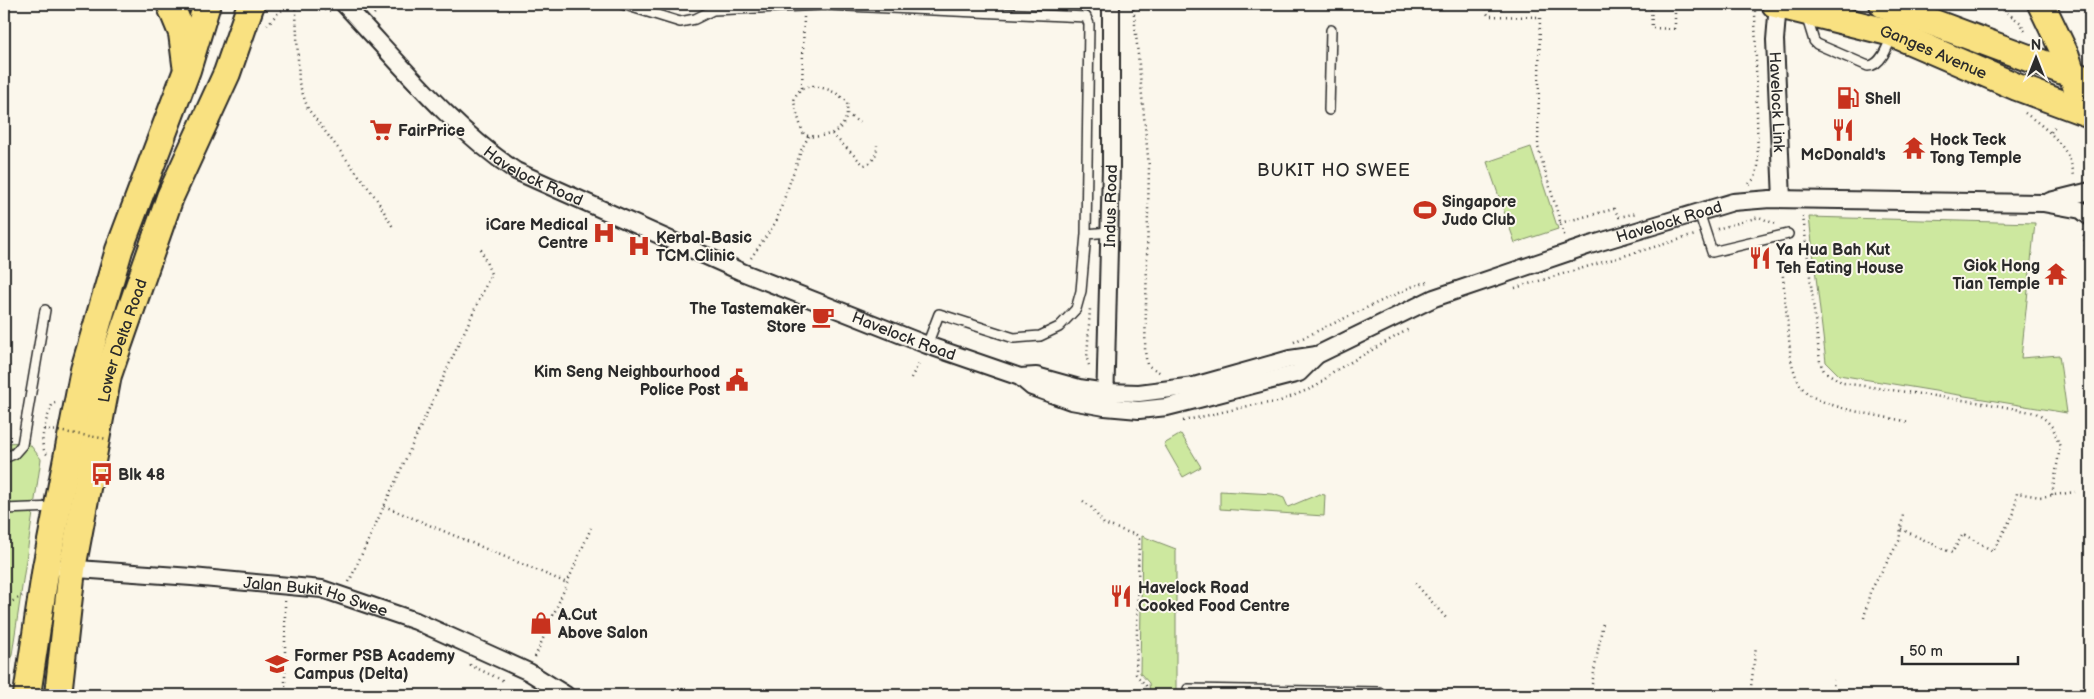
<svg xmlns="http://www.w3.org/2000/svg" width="2094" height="699" font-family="'Balsamiq Sans',sans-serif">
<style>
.green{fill:#cde89f;stroke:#7c8a65}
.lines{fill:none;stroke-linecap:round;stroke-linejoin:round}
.service-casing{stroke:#2b2b2b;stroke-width:12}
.minor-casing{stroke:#2b2b2b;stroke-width:20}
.primary-casing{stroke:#2b2b2b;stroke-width:30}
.path{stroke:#2b2b2b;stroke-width:2.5;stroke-dasharray:1 4;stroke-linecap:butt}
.service{stroke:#fbf7ec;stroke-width:9}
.minor{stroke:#fbf7ec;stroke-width:16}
.primary{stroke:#f9e181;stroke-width:26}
.path-bridge{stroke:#2b2b2b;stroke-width:2.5;stroke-dasharray:1 4;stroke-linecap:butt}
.labels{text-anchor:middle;stroke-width:4;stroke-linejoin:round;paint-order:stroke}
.street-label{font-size:16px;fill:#2b2b2b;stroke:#fbf7ec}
.poi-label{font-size:16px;font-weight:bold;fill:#2b2b2b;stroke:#fbf7ec;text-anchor:start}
.neighbourhood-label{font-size:18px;letter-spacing:1px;fill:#2b2b2b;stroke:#fbf7ec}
</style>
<rect width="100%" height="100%" fill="#fbf7ec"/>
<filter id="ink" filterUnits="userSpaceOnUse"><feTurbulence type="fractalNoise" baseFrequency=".02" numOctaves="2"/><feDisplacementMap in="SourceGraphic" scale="10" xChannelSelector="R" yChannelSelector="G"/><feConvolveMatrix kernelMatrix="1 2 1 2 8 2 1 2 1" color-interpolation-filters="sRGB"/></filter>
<g filter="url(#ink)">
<path class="green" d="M1531,147L1558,229L1515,243L1487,162Z
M1809,217L2035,223L2021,358L2059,355L2067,413L1839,375L1826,362Z
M1181,434L1201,467L1183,477L1164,444Z
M28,442L41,459L6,695H4V443Z
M1220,491L1273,494L1284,498L1288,507L1319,494L1325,495L1324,516L1220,509Z
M1142,536L1176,549V695H1150L1149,683L1140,673Z"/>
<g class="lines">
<defs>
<path id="service" d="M622,4L680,22L695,19L713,10L826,5L1086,17L1089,24L1086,234L1081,291L1076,309L1059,327L1040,336L1014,338L939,314L927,345
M1806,15L1814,41L1817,44L1868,66C1881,66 1888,46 1892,35
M1329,110L1331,30
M1699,212L1712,252L1788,234
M1086,234L1109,232
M4,458L14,454L22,445L45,310
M4,509L55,507
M1188,695V689L1379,692V695"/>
<g id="minor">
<path id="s1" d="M344,4C398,61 450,127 516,171L742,272L927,345L1020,377L1032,387L1071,401L1105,407L1139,410L1167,407L1195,400L1299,373L1317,355L1434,298L1590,245L1733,202L1770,199L2043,203L2081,210L2090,217"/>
<path id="s2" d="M1778,4L1775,40L1782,199"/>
<path d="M2050,201L2090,191"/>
<path d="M1020,377L1036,376L1079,388L1106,392L1139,393L1194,386L1290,359L1317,355"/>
<path id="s3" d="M1105,407L1111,167V4"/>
<path id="s4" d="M63,568L192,577L322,589L416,621L529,672L566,695"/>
</g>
<g id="primary">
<path d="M170,4L182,33L186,64"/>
<path id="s5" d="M1775,4L1892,33L2017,87L2090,114"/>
<path d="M1883,4L2090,81"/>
<path d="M2041,4L2066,56L2076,86"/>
<path d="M27,695L46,567L84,370L119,250L187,70L207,4"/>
<path id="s6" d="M58,695L72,569L108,375L170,197L227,73L251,4"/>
</g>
</defs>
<use href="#service" class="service-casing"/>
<use href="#minor" class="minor-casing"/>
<use href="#primary" class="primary-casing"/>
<path class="path" d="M294,4L296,12L299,83L308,109L376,198L394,229
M300,4L330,11
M1133,4L1149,167L1145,351L1147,365L1161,373
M1486,4V12L1489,16L1540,17L1538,147L1565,238
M1730,4L1756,6
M1995,4L2021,23L2026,34
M374,14L383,4
M267,25L279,12L293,4
M1675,29V4
M813,86C827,88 837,92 847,102C849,122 840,134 820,136C815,137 808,137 804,134C802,132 794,104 794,101C795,95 798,92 802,88Z
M802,88L804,17
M2025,113C2047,129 2072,148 2074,178
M847,114L860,123
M2051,132L2055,126
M832,134L864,165C874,163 877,154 877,145
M1749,184L1755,178L1758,166L1755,10
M1803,216L1820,362L1824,371L1843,383L1990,404L2036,413L2046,420L2053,428L2060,447L2052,495
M1560,223L1614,209L1619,217L1637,213
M1717,229L1759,217L1775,224
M2083,230L2090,280
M1780,246L1791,360C1794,371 1797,383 1805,391C1824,409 1883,416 1909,422
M751,258L776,222L802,148L809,136
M1515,288L1695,235
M1294,342L1411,287L1428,282
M1089,365L1087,359L1090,308
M911,378L920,361
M1183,421L1253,405L1278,402L1317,386L1333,372L1409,329
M47,454C36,445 48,414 53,403H56
M1083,501L1091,507L1104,524L1136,535L1139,539L1136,674L1146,686V695
M384,506L567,583
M1901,529L1952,553L1963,534L1993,551L2014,513L2017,493L2040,497L2075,492
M349,582L491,274L480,247
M1415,583L1447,619
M285,601V695
M4,606L22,596
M1864,618L1870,592L1899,541L1903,515
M535,657L591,528
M470,665L506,682
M1592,684L1603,622
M1750,695L1756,646
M1832,695L1834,680"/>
<use href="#service" class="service"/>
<use href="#minor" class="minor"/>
<use href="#primary" class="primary"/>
<path class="path-bridge" d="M1651,4L1652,28L1675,29
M44,429L108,439"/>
</g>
</g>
<defs>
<symbol id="fuel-bare" viewBox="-9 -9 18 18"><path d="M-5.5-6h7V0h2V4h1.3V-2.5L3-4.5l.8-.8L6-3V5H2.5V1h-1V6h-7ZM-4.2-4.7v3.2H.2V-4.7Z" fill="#c8321e" stroke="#fbf7ec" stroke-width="2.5" paint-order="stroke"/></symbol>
<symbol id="supermarket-bare" viewBox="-9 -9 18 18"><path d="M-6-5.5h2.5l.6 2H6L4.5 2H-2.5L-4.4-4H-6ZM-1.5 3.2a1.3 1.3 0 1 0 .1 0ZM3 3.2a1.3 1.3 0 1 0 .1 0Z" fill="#c8321e" stroke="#fbf7ec" stroke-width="2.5" paint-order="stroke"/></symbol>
<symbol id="restaurant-bare" viewBox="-9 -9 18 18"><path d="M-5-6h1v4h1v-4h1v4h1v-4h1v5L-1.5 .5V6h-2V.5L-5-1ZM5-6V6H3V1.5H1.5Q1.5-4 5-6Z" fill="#c8321e" stroke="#fbf7ec" stroke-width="2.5" paint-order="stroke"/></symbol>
<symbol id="temple-bare" viewBox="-9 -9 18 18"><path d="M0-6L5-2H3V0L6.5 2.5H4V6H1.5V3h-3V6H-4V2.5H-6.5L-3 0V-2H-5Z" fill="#c8321e" stroke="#fbf7ec" stroke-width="2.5" paint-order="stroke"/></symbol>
<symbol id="stadium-bare" viewBox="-9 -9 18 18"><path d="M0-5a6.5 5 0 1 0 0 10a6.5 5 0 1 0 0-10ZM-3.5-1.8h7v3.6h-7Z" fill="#c8321e" stroke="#fbf7ec" stroke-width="2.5" paint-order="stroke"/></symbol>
<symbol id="hospital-bare" viewBox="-9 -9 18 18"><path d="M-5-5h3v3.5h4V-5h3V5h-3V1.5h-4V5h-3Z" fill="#c8321e" stroke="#fbf7ec" stroke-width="2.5" paint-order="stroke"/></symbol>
<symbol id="cafe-bare" viewBox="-9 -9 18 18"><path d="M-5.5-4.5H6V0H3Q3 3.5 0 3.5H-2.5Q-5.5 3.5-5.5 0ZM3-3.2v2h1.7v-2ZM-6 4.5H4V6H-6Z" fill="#c8321e" stroke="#fbf7ec" stroke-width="2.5" paint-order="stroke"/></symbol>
<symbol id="civic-bare" viewBox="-9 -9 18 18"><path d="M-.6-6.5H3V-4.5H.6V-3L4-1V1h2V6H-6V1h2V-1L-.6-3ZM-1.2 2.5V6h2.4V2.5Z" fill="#c8321e" stroke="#fbf7ec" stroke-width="2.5" paint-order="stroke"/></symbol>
<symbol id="bus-bare" viewBox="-9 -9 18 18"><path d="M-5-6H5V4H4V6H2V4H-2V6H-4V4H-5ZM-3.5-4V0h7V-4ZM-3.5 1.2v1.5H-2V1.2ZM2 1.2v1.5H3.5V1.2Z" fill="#c8321e" stroke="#fbf7ec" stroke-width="2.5" paint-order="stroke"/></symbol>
<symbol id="shop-bare" viewBox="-9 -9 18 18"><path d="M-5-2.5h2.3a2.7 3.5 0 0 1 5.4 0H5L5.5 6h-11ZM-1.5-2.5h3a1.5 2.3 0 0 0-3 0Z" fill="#c8321e" stroke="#fbf7ec" stroke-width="2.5" paint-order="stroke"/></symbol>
<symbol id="university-bare" viewBox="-9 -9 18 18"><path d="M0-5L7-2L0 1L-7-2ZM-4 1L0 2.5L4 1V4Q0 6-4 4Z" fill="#c8321e" stroke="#fbf7ec" stroke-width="2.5" paint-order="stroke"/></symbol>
</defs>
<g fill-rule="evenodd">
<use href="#fuel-bare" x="1832" y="82" width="32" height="32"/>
<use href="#supermarket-bare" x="365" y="114" width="32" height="32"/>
<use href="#restaurant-bare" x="1827" y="114" width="32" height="32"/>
<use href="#temple-bare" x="1898" y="132" width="32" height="32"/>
<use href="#stadium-bare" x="1409" y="194" width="32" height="32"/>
<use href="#hospital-bare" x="588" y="217" width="32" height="32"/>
<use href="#hospital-bare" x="623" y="230" width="32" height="32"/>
<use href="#restaurant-bare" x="1744" y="242" width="32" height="32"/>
<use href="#temple-bare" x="2040" y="258" width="32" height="32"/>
<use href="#cafe-bare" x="807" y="301" width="32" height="32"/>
<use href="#civic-bare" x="721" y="364" width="32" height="32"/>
<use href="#bus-bare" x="86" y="458" width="32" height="32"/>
<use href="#restaurant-bare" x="1105" y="580" width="32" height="32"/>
<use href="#shop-bare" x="525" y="607" width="32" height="32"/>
<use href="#university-bare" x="261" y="648" width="32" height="32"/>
</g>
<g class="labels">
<g class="street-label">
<text dy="6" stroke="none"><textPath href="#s5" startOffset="166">Ganges Avenue</textPath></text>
<text dy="6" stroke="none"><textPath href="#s2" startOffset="98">Havelock Link</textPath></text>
<text dy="6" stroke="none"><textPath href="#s1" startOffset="258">Havelock Road</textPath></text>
<text dy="6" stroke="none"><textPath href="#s3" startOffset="201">Indus Road</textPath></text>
<text dy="6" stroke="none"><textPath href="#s1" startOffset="1478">Havelock Road</textPath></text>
<text dy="6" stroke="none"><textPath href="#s1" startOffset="662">Havelock Road</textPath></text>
<text dy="6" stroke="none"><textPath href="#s6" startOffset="361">Lower Delta Road</textPath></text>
<text dy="6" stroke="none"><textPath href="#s4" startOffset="255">Jalan Bukit Ho Swee</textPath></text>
</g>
<g class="poi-label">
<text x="1865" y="104">Shell</text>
<text x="398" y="136">FairPrice</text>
<text x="1930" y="145">Hock Teck<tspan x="1930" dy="18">Tong Temple</tspan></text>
<text x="1843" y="160" text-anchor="middle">McDonald's</text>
<text x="1442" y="207">Singapore<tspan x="1442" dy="18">Judo Club</tspan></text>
<text x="588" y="230" text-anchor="end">iCare Medical<tspan x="588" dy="18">Centre</tspan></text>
<text x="656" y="243">Kerbal-Basic<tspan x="656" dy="18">TCM Clinic</tspan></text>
<text x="1776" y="255">Ya Hua Bah Kut<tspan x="1776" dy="18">Teh Eating House</tspan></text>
<text x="2040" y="271" text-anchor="end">Giok Hong<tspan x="2040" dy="18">Tian Temple</tspan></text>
<text x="806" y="314" text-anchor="end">The Tastemaker<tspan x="806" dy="18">Store</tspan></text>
<text x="720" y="377" text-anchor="end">Kim Seng Neighbourhood<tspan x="720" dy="18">Police Post</tspan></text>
<text x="118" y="480">Blk 48</text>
<text x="1138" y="593">Havelock Road<tspan x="1138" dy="18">Cooked Food Centre</tspan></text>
<text x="558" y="620">A.Cut<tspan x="558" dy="18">Above Salon</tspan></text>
<text x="294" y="661">Former PSB Academy<tspan x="294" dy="18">Campus (Delta)</tspan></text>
</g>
<g class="neighbourhood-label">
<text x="1334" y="176">BUKIT HO SWEE</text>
</g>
</g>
<rect width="2094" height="699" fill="none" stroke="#fbf7ec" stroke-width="20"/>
<rect x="10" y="10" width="2074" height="679" fill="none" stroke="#2b2b2b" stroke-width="2" filter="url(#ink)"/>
<g transform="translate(2036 58)" stroke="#fbf7ec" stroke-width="4" paint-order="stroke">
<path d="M0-4L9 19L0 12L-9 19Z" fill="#2b2b2b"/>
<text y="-8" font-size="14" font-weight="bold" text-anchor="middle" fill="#2b2b2b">N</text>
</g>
<path d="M1902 656v8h116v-8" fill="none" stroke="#2b2b2b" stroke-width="2.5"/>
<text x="1909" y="656" font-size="15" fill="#2b2b2b" stroke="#fbf7ec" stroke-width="4" paint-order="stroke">50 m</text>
</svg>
